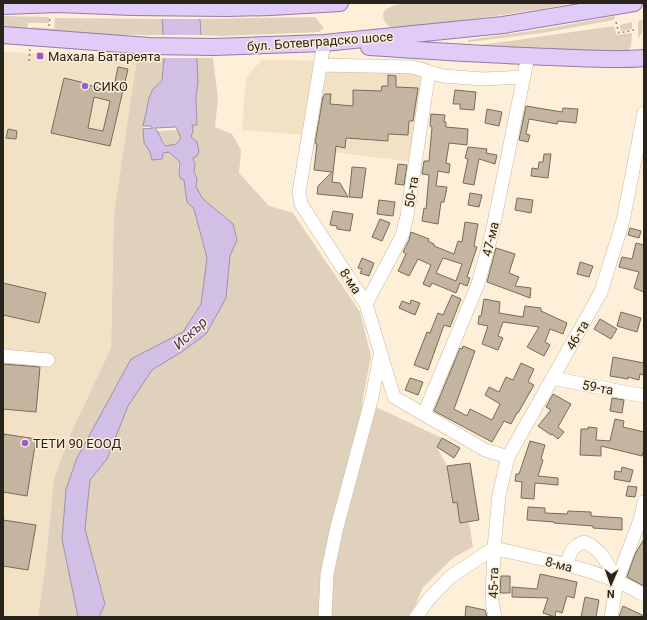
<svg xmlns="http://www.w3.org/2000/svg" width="647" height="620" font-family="Roboto,sans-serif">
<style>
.built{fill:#f3e1c5}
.green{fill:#dfd1bb}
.water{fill:#d2bfe5;stroke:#9f90a8;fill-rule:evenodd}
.pier{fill:#fdefd8}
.building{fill:#c3b59f;stroke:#786c58;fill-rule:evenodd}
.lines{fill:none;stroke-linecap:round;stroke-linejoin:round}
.minor-casing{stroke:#c5b8a2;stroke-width:14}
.major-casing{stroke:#947aa7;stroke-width:18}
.path{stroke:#958b7b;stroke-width:1.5;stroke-dasharray:2 3;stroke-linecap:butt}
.minor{stroke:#fff;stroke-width:13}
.major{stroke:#e1cbf7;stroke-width:16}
.poi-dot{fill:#9c5bd0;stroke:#fdefd8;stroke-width:1.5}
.labels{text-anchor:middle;stroke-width:3;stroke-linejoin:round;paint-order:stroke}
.street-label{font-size:13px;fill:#29241b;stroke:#fdefd8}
.poi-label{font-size:13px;fill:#29241b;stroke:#fdefd8;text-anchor:start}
.water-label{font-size:14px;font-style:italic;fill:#4a3061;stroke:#fdefd8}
</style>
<rect width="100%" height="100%" fill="#fdefd8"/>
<path class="built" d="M3,52L137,58L114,214L111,348L71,433L54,478L45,569L38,617H3Z
M262,60L429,62V72L415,162L306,149L307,135L242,130L246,77Z"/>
<path class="green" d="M416,3H573C532,11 490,17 448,22C431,24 413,28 396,28C391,28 386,25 384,20C378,3 407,4 416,3Z
M3,16L49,17V23H28L27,30L3,27Z
M615,16L614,20L542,33L468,42V40L543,29Z
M315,17L324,28L319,32L221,36L201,35L200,19Z
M55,18L162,19L164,35H101L32,30L33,27L54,29Z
M643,20L642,33L638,38V21Z
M632,22V29L621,31L620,25Z
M614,26L617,35L632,33L631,47L627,51L612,52L474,46Z
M137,58H164L162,81L153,89L149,98L145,114L143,128L144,143L150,152L163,153L169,152L179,160C179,168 176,175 184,180L187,201L194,209L207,258L201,304L183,332L131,359L77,458L66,489L62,539L78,617H38L45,569L54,478L71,433L111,348L114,214Z
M197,58H213L218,99L215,127L232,134L241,150L239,173L269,206L293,213L360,312L371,356L362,403L376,407L442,438L437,447L447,466L452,503L457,502L460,523L469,522L473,547L453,558L423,587L411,617H99L105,604L85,529L90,480L107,459L128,406L152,370L183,351L226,298L230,256L237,239L233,224L203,199L196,187L197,179L194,172L195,165L191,138L192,125H196C196,102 198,80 197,58Z
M178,130L181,138C177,143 168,151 163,142C160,138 160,134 157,131Z"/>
<path class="water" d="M162,11L200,19L201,35L197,58L198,82L196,98L197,125H192L193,131L191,137L197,142L199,152L196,157L193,158L195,165L194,172L197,179L196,187L203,199L233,224L237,240L230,256L226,298L206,334L183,351L152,370L128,406L107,459L90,480L85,529L105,604L99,617H78L62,539L66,489L77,458L131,359L183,332L201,304L207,258L194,209L187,202L184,180L180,178L179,172L180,162L169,152L163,153L162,159L152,160L150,152L144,143L143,129L153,128L150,126H143L149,98L153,89L162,81L164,58ZM176,127L181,138L176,144L166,146C160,141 161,135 155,128Z"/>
<path class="pier" d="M200,3L202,19H160V11Z
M162,35H203L199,58H162Z"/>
<path class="building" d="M118,67L128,69L110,146L51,133L64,78L85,83L84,84L113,91ZM94,97L110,101L103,131L88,128Z
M388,75L396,76V87L418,88L413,121H409L408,135L388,134V141L346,138L345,148L336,146L332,182L340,183L348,197L317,194L318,186L332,172L314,170L317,144L315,143L323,97L325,94H331L330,104L353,106V90L381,91L382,86H388Z
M455,90L476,92L474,110L460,109V104H453Z
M526,106L562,112L563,108L578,109L576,123L558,121L557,124L529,119L526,134L530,135L528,142L519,140Z
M487,109L502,112L499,126L485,123Z
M431,114L445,115L444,122H446V127L468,129L467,145L449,143L446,163L450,164L449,173L438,171L436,186L447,187L444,202H441L438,224L422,221L424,208L426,209L429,175L422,174L424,161H429L432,127L430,126Z
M8,129L17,131L16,139L6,138Z
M468,147L487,149L486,153L497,155L495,164L479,159L474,185L463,183L468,159L465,158Z
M544,154H551L548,178L531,176L532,168L538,169L539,162H543Z
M398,164L407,165L404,185L395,184Z
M352,167L366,168L362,198L349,197Z
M470,193L482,195L479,207L468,205Z
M517,198L533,200L531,213L515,210Z
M379,200L395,202L393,216L377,214Z
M333,211L353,214L350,231L337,229V226L330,225Z
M380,219L390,223L382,241L372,237Z
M465,222L478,224L474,246L477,247L467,277L470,278L467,286L460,283L456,293L432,283L430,287L423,284L431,265L418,259L409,276L398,271L406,254L403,252L409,240L411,232L429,239L428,241L434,244V246L454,254L458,241L462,242ZM443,258L462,264L456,281L436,273Z
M630,228L641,231L639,238L628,235Z
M636,243L644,245V292L634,288L639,272L619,267L622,257L632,259Z
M496,248L515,254L509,273L519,277L515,286L531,288L530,298L487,282Z
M362,258L374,263L369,276L360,273L362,269L358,268Z
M580,262L593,266L589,277L577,274Z
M3,283L46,293L39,323L3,315Z
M452,295L461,299L450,327L444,325L428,370L414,365L427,332L430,333L438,313L443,315Z
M484,299L500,302L499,313L523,317L525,306L541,308V311L567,323L563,334L550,329L545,342L550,345L544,356L527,347L539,327L503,322L498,336L503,338L498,350L482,344L488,326L478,324L479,316H481Z
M411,300L420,303L415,315L399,308L402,301L410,304Z
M621,312L641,318L637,332L617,326Z
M600,319L617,329L611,339L594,329Z
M463,346L475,351L454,409L467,416L470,409L492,420L500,404L485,395L489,387L499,392L506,377L513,380L521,363L534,369L528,382L534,385L518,413H517L511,424L504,421L492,442L434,411L460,348L462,349Z
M613,357L644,363V375L640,374L639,380L628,377V379L610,376Z
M3,364L40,367L36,412L3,409Z
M410,378L423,382L418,395L405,390Z
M553,394L571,404L558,427L564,432L558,439L552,434L551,435L538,426L551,410L546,407Z
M612,398L624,400L622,413L610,411Z
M615,419L624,421L623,427L644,432V449L642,456L601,446V456L580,455L581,429H588V427L597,428L596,440L610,441Z
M4,434L36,439L27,496L3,492V442Z
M442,438L460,448L454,458L437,447Z
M530,441L545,445L541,459L543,460L538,476L558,478V485L535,483L534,499L521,498L522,482L515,481L516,474H519Z
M470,463L479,520L460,523L457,502L453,503L447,466Z
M622,467L633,470L630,482L614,479L615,471L621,472Z
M628,486L637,487L635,497L626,496Z
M528,507L545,508V513L567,514L568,511L591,512V516L622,518V530L593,528V526L554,523V522L527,520Z
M3,520L36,525L28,570L3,566Z
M644,539V586L627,577L635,554Z
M540,574L577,582L574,598L567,596L562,613L556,611L555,617L543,613L548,598L512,597V587L537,589Z
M501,576H510V593H500Z
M585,597L599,600L596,617H581Z
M466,606L485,610L487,617H465Z
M623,606L644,616V617H619Z"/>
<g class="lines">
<defs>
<path id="minor" d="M324,43L299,192L301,204L366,304L394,397L485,450L508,457
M321,65L413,67L443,76L483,79L523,77
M366,304L402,236L407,216L429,72
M3,356L48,360
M552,378L644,396
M424,414L478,284L492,233L528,56
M494,548C535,558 578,565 616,581C626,585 635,590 644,595
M567,565C570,553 571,547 584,542C602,549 608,565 617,581
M325,617L327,574L337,527L372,397L380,356
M416,617L429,599L450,577L494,548
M495,617L492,602L494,548L499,495L508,457L601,292L623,221L644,113
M611,617L617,581L641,517L644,502"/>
<path id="major" d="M3,6L58,4L133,7L226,8L271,7L340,3
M3,35L149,46L213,47L324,43L503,25L634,3
M369,47C430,51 491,55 552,57C583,58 614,61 644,58"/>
</defs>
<use href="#minor" class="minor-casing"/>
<use href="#major" class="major-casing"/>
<path class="path" d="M616,22L619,33L634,30
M49,26L50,17
M29,61L30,49"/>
<use href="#minor" class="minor"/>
<use href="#major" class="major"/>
</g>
<g class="poi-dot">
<rect x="36" y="52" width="8" height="8" rx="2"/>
<circle cx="85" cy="86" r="4"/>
<circle cx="25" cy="443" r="4"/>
</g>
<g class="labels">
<g class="street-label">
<text transform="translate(320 41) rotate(-4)" y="5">бул. Ботевградско шосе</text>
<text transform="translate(411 192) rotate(-81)" y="5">50-та</text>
<text transform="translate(490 239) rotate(-76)" y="5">47-ма</text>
<text transform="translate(351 281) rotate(57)" y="5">8-ма</text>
<text transform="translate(577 335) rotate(-60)" y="5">46-та</text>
<text transform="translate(598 387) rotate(11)" y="5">59-та</text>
<text transform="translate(559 564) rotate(14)" y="5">8-ма</text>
<text transform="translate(493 583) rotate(-89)" y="5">45-та</text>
</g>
<g class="poi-label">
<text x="48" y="61">Махала Батареята</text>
<text x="93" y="91">СИКО</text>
<text x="33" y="448">ТЕТИ 90 ЕООД</text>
</g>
<g class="water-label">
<text transform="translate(190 333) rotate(-43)" y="5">Искър</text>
</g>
</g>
<rect width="647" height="620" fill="none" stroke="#29241b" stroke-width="8"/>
<g transform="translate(611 584) rotate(182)" stroke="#fdefd8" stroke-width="3" paint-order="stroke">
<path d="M0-3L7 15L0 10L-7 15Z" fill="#29241b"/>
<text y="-6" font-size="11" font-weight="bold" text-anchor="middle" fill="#29241b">N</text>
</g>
</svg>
